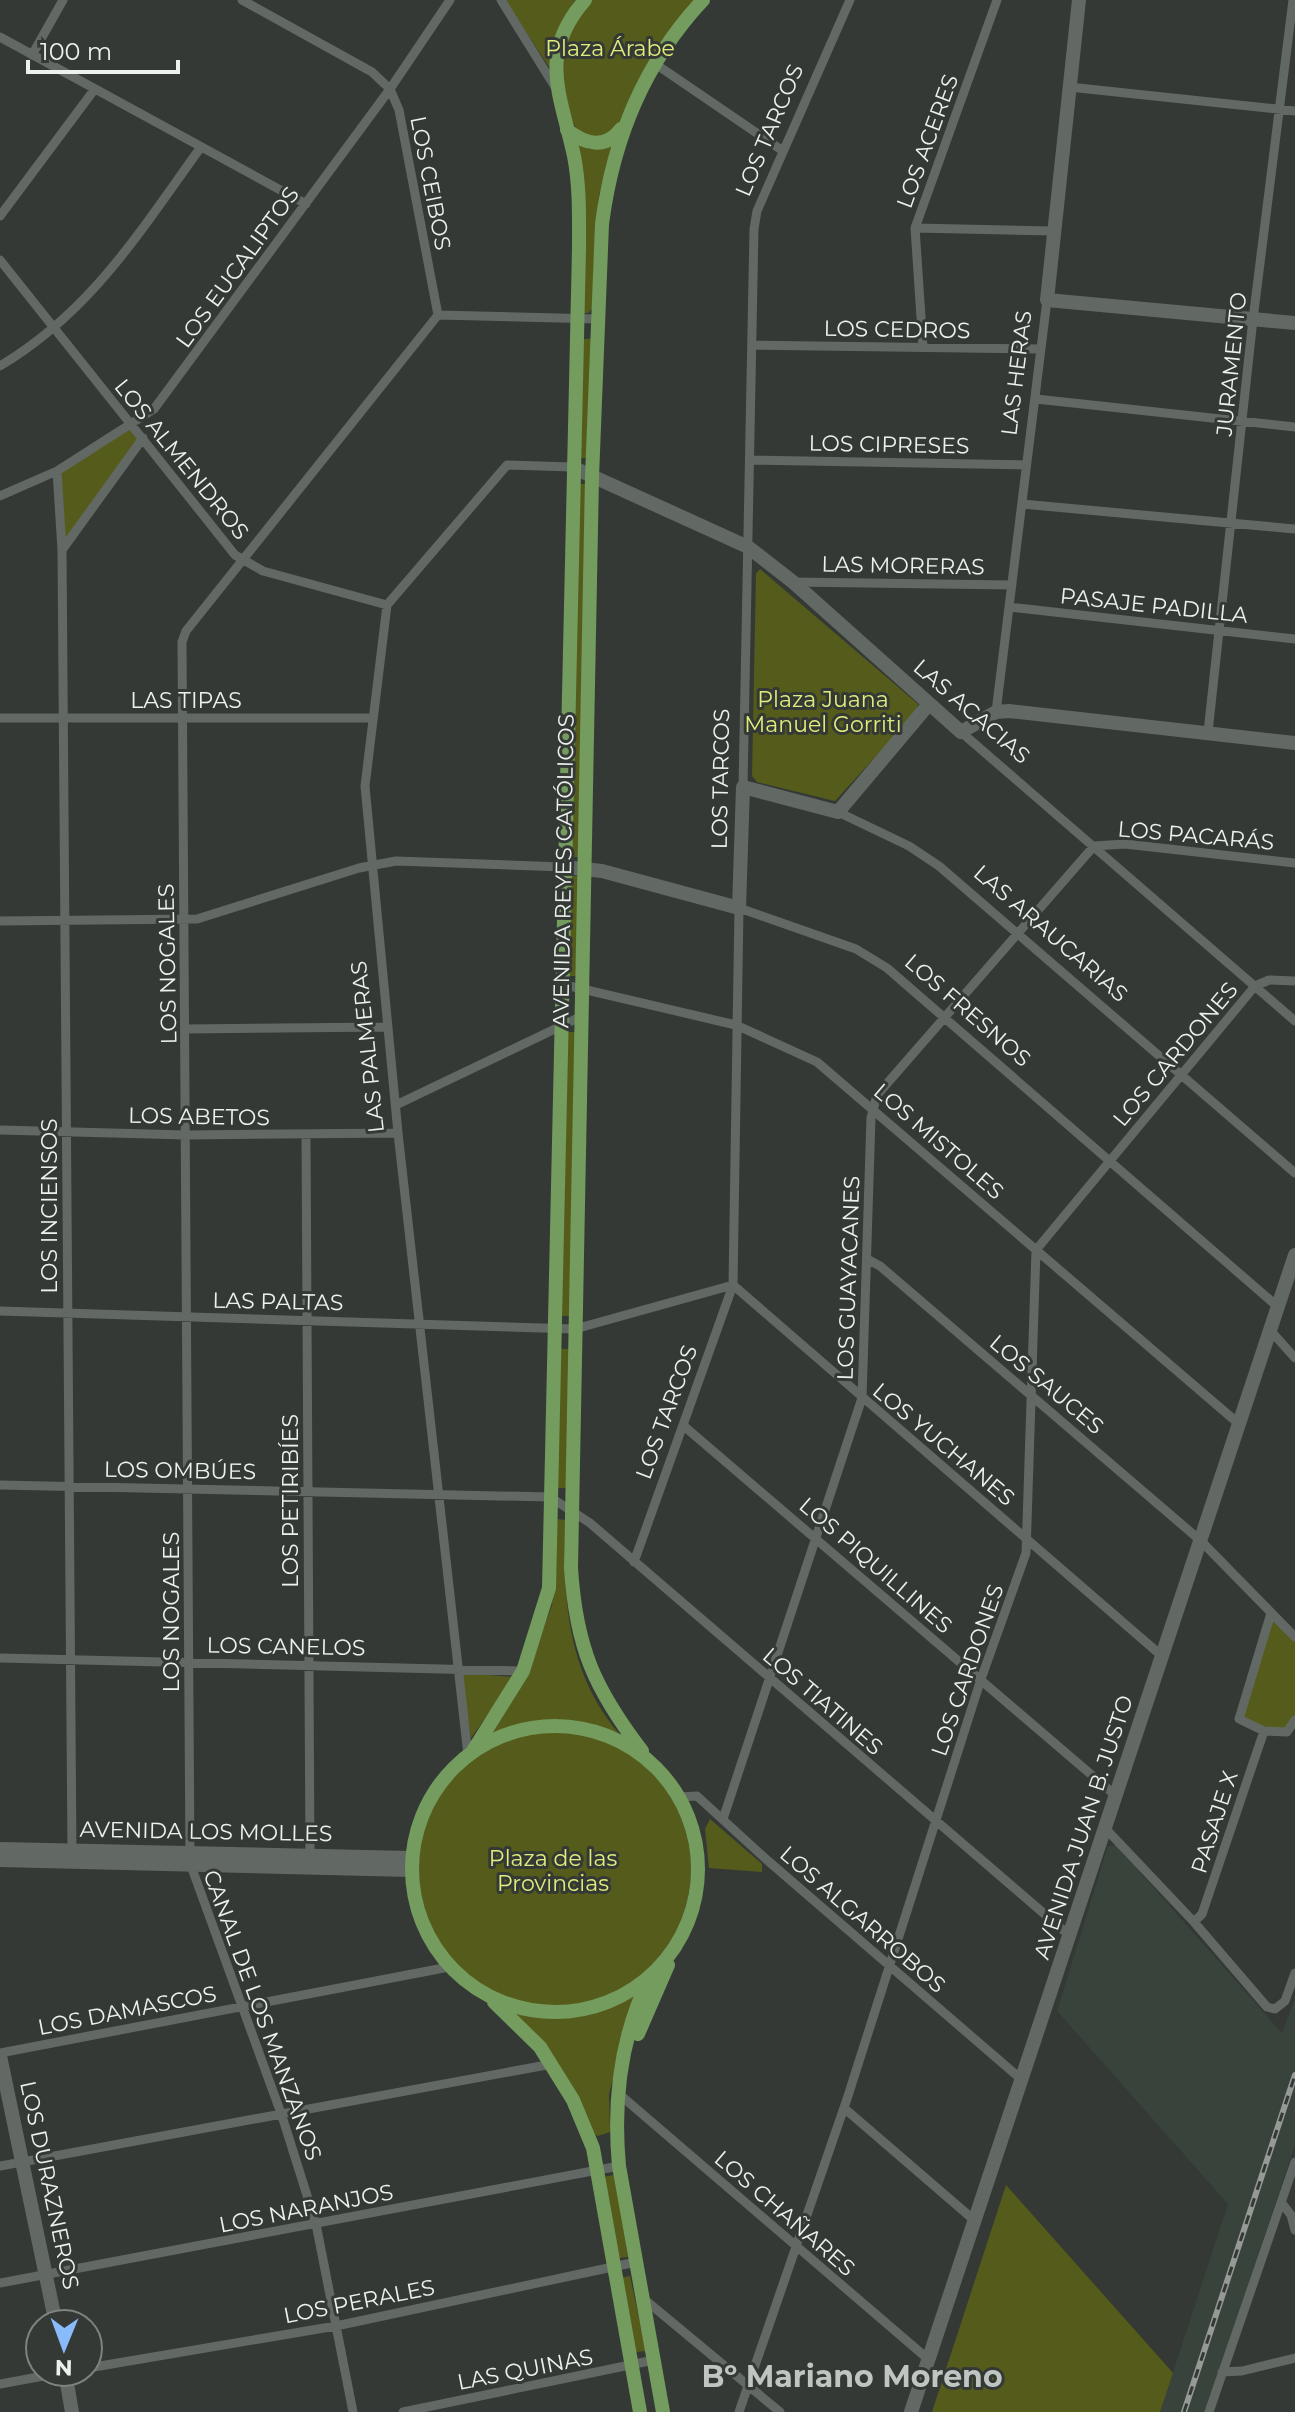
<svg xmlns="http://www.w3.org/2000/svg" width="1295" height="2412" font-family="Montserrat,sans-serif">
<style>
.built{fill:#38433b}
.green{fill:#555c1b}
.lines{fill:none;stroke-linecap:round;stroke-linejoin:round}
.street{stroke:#626864;stroke-width:9}
.secondary{stroke:#626864;stroke-width:14}
.primary{stroke:#749c5e;stroke-width:14}
.rail-casing{stroke:#959a97;stroke-width:6}
.rail{stroke:#343936;stroke-width:3;stroke-dasharray:9;stroke-linecap:butt}
.labels{text-anchor:middle;stroke-width:6;stroke-linejoin:round;paint-order:stroke}
.park-label{font-size:22px;fill:#dfec7c;stroke:#343936}
.street-label{font-size:22px;fill:#edf1ee;stroke:#343936}
.district-label{font-size:30px;font-weight:bold;fill:#bfc6c1;stroke:#343936}
</style>
<rect width="100%" height="100%" fill="#343936"/>
<path class="built" d="M1116,1845L1282,2033L1295,1999V2145L1205,2412H1160L1228,2204L1057,2011L1108,1846Z"/>
<path class="green" d="M505,0H575L560,26L549,67Z
M592,0H696L619,127C572,169 557,88 563,55C567,37 579,14 592,0Z
M573,141L589,149L613,144L599,195L592,309L588,313H584Z
M579,339H593L590,458H575Z
M133,425L143,438L62,550L57,471Z
M575,484H587L582,857H570Z
M760,569L918,704L917,711L835,801L757,782L752,776L756,574Z
M570,876H580L579,976H568Z
M565,1032H576L572,1316H561Z
M559,1349H569L567,1488H557Z
M556,1519L565,1520C563,1598 566,1673 621,1736C573,1724 533,1716 487,1739L526,1675L552,1605Z
M1271,1613L1295,1637V1720L1287,1732L1241,1723Z
M464,1673L514,1677L471,1738L461,1675Z
M417 1869a137 137 0 1 1 274 0a137 137 0 1 1-274 0Z
M710,1819L762,1864V1872L709,1868L705,1829Z
M637,1987L609,2094L610,2132L598,2136L592,2133L542,2043L508,2006C556,2022 595,2013 637,1987Z
M614,2175L628,2257L618,2258L603,2177Z
M1006,2185L1173,2373L1160,2412H932Z
M630,2276L646,2351L635,2352L620,2278Z"/>
<g class="lines">
<path class="street" d="M242,0L372,72L390,89L399,110L438,315
M501,0L555,87
M0,37L306,204
M32,55L63,0
M654,63L783,151
M1069,87L1295,111
M0,216L94,90
M915,228L1053,231
M0,260L235,555L263,571L387,605
M752,345L1041,349
M923,347L915,228L997,0
M0,366C92,311 140,231 201,147
M1036,399L1295,427
M751,460L1026,465
M57,471L62,550
M0,496L57,471L154,409L390,89L450,0
M1022,504L1295,529
M793,582L1012,585
M1009,607L1295,639
M996,712L1047,300
M0,718H373
M961,732L1295,1021
M1208,732L1253,319L1293,0
M743,787L754,229L757,211L850,0
M838,812L909,846L939,866L1295,1173
M0,921L197,919L359,868L396,861L564,867
M561,984L736,1025L817,1062L1239,1424
M185,1029L388,1027
M396,1105L582,1016
M0,1130L186,1135L398,1133
M306,1135L310,1859
M867,1259L880,1266L1201,1541L1295,1637
M0,1311L575,1329L733,1285L1163,1657
M1270,1330L1295,1358
M685,1427L1115,1795
M0,1485L550,1497L590,1523L1070,1936
M634,1562L733,1285L739,908L856,949L887,968L1278,1307
M1271,1613L1239,1719L1264,1731L1287,1732L1295,1720
M0,1658L523,1671
M468,1755L398,1133L365,786L387,605L507,465L572,467
M680,1797L697,1796L767,1860L1022,2080
M723,1819L862,1398L871,1118L877,1095L1094,846L1125,844L1295,863
M1105,1828L1194,1922L1267,2007L1275,2009L1285,2001L1295,1973
M72,1855L62,550L143,438
M1194,1922L1202,1914L1264,1731
M0,2053L449,1967
M619,2094L928,2359
M844,2108L974,2220
M0,2166L552,2064
M1281,2202L1291,2215L1295,2230
M0,2283L619,2166
M644,2299L780,2412
M88,2368L336,2326L636,2262
M1222,2372L1242,2371L1295,2358
M0,2384L65,2372
M353,2412L316,2224L282,2116L190,1863L182,642L186,631L438,315L598,319
M403,2412L654,2360
M739,2412L847,2099L981,1679L1026,1553L1036,1250L1255,986L1269,980L1295,981
M1209,2412L1295,2162"/>
<path class="secondary" d="M1079,0L1047,300L1295,323
M572,467L748,547L793,582L961,732L996,712L1009,711L1295,743
M564,867L602,871L739,908L743,787L838,812L929,704
M0,1849L410,1858
M0,1860L410,1870
M0,2056L56,2324
M65,2372L72,2412
M911,2412L1295,1255"/>
<path class="primary" d="M567,130C585,144 605,150 621,129
M412 1869a143 143 0 1 1 286 0a143 143 0 1 1-286 0Z
M473,1751L523,1671L549,1588L579,249C579,218 580,187 574,156C561,95 537,55 585,0
M642,1751C594,1688 576,1647 571,1568L592,477L602,224C613,139 644,63 703,0
M650,1977C620,2037 613,2101 619,2166L663,2412
M494,2002L540,2047L573,2100L593,2148L640,2412
M638,2034L668,1965"/>
<defs>
<path id="rail" d="M1184,2412L1295,2075"/>
</defs>
<use href="#rail" class="rail-casing"/>
<use href="#rail" class="rail"/>
</g>
<g class="labels">
<g class="park-label">
<text x="610" y="56">Plaza Árabe</text>
<text x="823" y="707">Plaza Juana<tspan x="823" dy="25">Manuel Gorriti</tspan></text>
<text x="553" y="1866">Plaza de las<tspan x="553" dy="25">Provincias</tspan></text>
</g>
<g class="street-label">
<text transform="translate(769 130) rotate(-67)" y="8">LOS TARCOS</text>
<text transform="translate(927 141) rotate(-70)" y="8">LOS ACERES</text>
<text transform="translate(431 183) rotate(79)" y="8">LOS CEIBOS</text>
<text transform="translate(237 267) rotate(-54)" y="8">LOS EUCALIPTOS</text>
<text transform="translate(897 329) rotate(1)" y="8">LOS CEDROS</text>
<text transform="translate(1231 364) rotate(-84)" y="8">JURAMENTO</text>
<text transform="translate(1016 373) rotate(-83)" y="8">LAS HERAS</text>
<text transform="translate(889 444) rotate(1)" y="8">LOS CIPRESES</text>
<text transform="translate(182 459) rotate(51)" y="8">LOS ALMENDROS</text>
<text transform="translate(903 565) rotate(1)" y="8">LAS MORERAS</text>
<text transform="translate(1154 605) rotate(6)" y="8">PASAJE PADILLA</text>
<text x="186" y="708">LAS TIPAS</text>
<text transform="translate(972 711) rotate(41)" y="8">LAS ACACIAS</text>
<text transform="translate(720 779) rotate(-89)" y="8">LOS TARCOS</text>
<text transform="translate(1196 835) rotate(5)" y="8">LOS PACARÁS</text>
<text transform="translate(563 871) rotate(-89)" y="8">AVENIDA REYES CATÓLICOS</text>
<text transform="translate(1051 933) rotate(41)" y="8">LAS ARAUCARIAS</text>
<text transform="translate(167 964) rotate(-91)" y="8">LOS NOGALES</text>
<text transform="translate(968 1010) rotate(41)" y="8">LOS FRESNOS</text>
<text transform="translate(367 1047) rotate(-96)" y="8">LAS PALMERAS</text>
<text transform="translate(1175 1054) rotate(-50)" y="8">LOS CARDONES</text>
<text transform="translate(199 1116) rotate(1)" y="8">LOS ABETOS</text>
<text transform="translate(939 1141) rotate(41)" y="8">LOS MISTOLES</text>
<text transform="translate(49 1206) rotate(-90)" y="8">LOS INCIENSOS</text>
<text transform="translate(848 1278) rotate(-88)" y="8">LOS GUAYACANES</text>
<text transform="translate(278 1301) rotate(1)" y="8">LAS PALTAS</text>
<text transform="translate(1047 1384) rotate(40)" y="8">LOS SAUCES</text>
<text transform="translate(666 1412) rotate(-70)" y="8">LOS TARCOS</text>
<text transform="translate(944 1444) rotate(40)" y="8">LOS YUCHANES</text>
<text transform="translate(180 1470) rotate(1)" y="8">LOS OMBÚES</text>
<text transform="translate(290 1501) rotate(-90)" y="8">LOS PETIRIBÍES</text>
<text transform="translate(876 1565) rotate(41)" y="8">LOS PIQUILLINES</text>
<text transform="translate(171 1612) rotate(-90)" y="8">LOS NOGALES</text>
<text transform="translate(286 1646) rotate(1)" y="8">LOS CANELOS</text>
<text transform="translate(967 1670) rotate(-71)" y="8">LOS CARDONES</text>
<text transform="translate(823 1701) rotate(41)" y="8">LOS TIATINES</text>
<text transform="translate(1214 1822) rotate(-72)" y="8">PASAJE X</text>
<text transform="translate(1083 1827) rotate(-72)" y="8">AVENIDA JUAN B. JUSTO</text>
<text transform="translate(206 1831) rotate(1)" y="8">AVENIDA LOS MOLLES</text>
<text transform="translate(863 1919) rotate(41)" y="8">LOS ALGARROBOS</text>
<text transform="translate(127 2010) rotate(-11)" y="8">LOS DAMASCOS</text>
<text transform="translate(263 2015) rotate(70)" y="8">CANAL DE LOS MANZANOS</text>
<text transform="translate(50 2185) rotate(78)" y="8">LOS DURAZNEROS</text>
<text transform="translate(306 2208) rotate(-11)" y="8">LOS NARANJOS</text>
<text transform="translate(785 2213) rotate(41)" y="8">LOS CHAÑARES</text>
<text transform="translate(359 2301) rotate(-11)" y="8">LOS PERALES</text>
<text transform="translate(525 2369) rotate(-11)" y="8">LAS QUINAS</text>
</g>
<g class="district-label">
<text x="852" y="2387">Bº Mariano Moreno</text>
</g>
</g>
<g transform="translate(64 2348) rotate(181)"><circle r="38" fill="#343936" stroke="#7e8380" stroke-width="2"/>
<path d="M0-6L14 30L0 20L-14 30Z" fill="#88bafc"/>
<text y="-12" font-size="22" font-weight="bold" text-anchor="middle" fill="#edf1ee">N</text>
</g>
<path d="M28 60v12h150v-12" fill="none" stroke="#edf1ee" stroke-width="4"/>
<text x="40" y="60" font-size="24" fill="#edf1ee" stroke="#343936" stroke-width="6" paint-order="stroke">100 m</text>
</svg>
